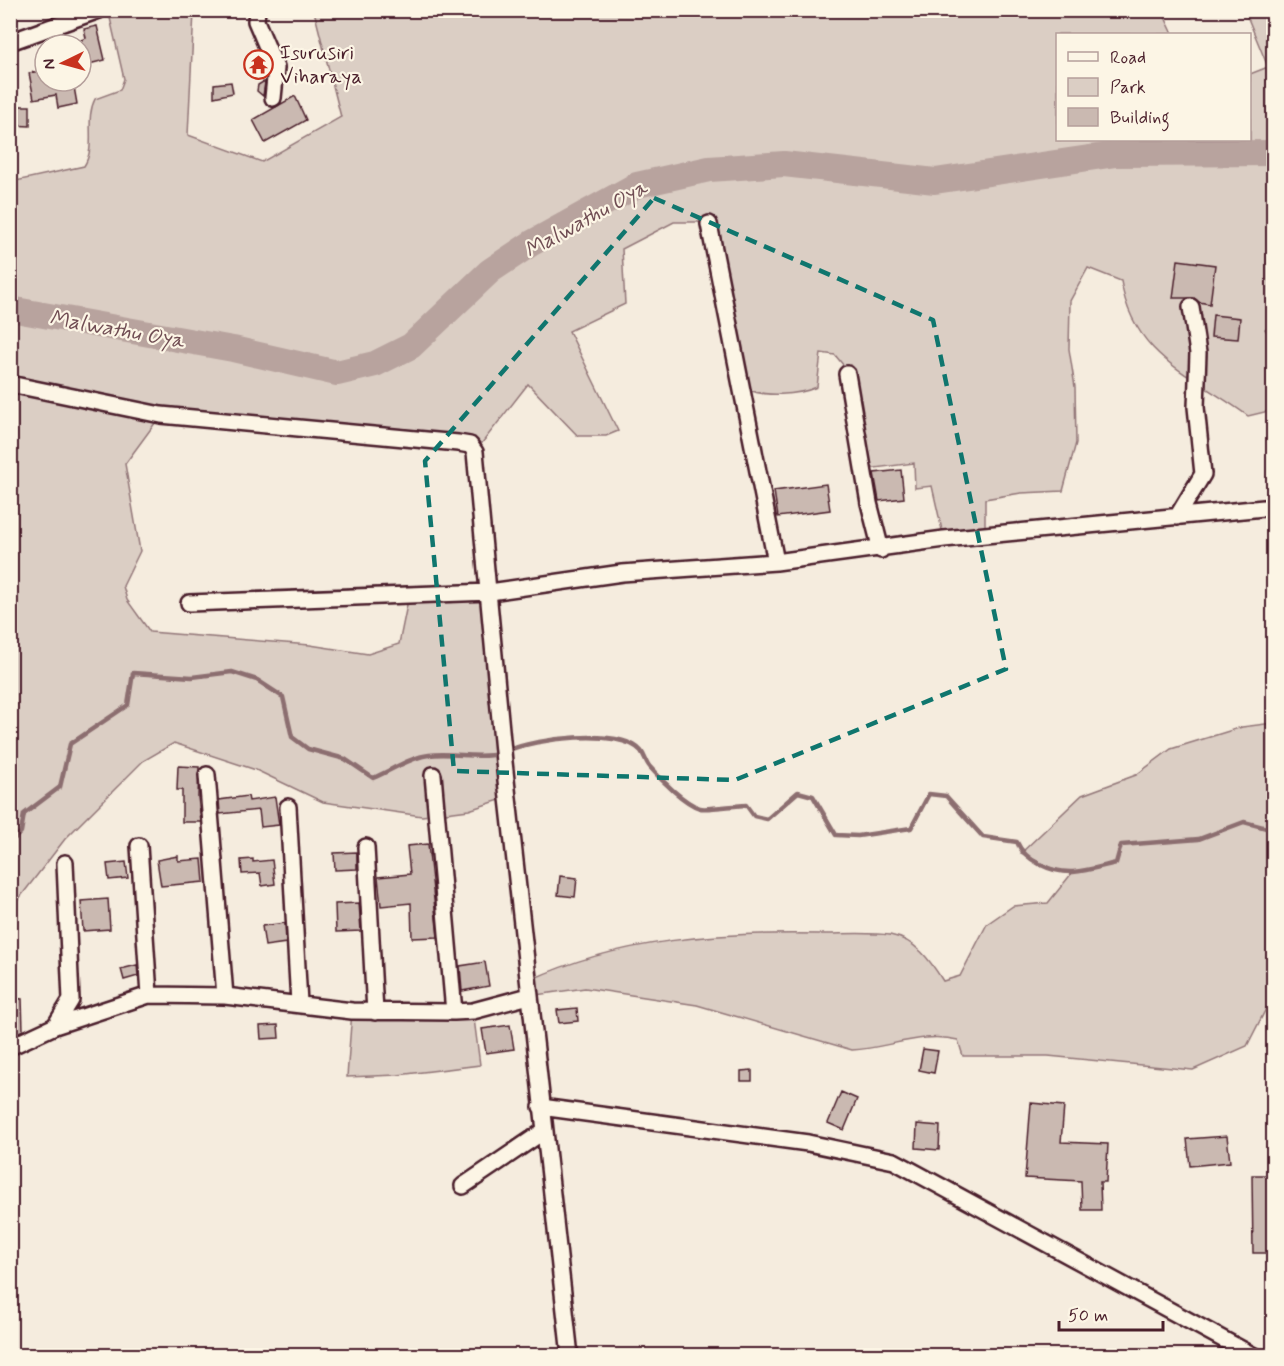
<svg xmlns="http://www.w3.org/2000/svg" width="1284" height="1366" font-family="Mynerve,sans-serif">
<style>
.green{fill:#dbcec4;stroke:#927678;stroke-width:1.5}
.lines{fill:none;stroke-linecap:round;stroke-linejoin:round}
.stream{stroke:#8c6e70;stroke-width:4.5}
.river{stroke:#b8a39e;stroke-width:26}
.building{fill:#cab9b1;stroke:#4a1f2b;stroke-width:1.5}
.minor-casing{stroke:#4a1f2b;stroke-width:20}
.minor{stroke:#fcf5e5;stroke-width:15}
.marked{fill:none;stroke:#0f766e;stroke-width:4.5;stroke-dasharray:12 8;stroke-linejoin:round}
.labels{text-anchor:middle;stroke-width:4.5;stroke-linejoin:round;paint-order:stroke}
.poi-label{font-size:21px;fill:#4a1f2b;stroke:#fcf5e5;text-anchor:start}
.water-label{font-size:22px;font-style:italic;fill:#704d53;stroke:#fcf5e5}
</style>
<rect width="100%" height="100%" fill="#f5ecde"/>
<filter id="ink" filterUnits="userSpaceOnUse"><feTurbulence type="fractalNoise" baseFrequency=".0167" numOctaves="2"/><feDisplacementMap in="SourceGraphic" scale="12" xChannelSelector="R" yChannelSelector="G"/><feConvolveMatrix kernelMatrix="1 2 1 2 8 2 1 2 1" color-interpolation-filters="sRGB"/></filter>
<g filter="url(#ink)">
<path class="green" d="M129,11H194L188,135L262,162L341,117L314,11H1162L1173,34H1058V140H1250V74L1268,67L1245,11H1273L1274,325L1265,329L1273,341V410L1248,416C1193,375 1133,358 1121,281L1088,268L1070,301L1069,349L1075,387L1076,443L1063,491L1021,493L985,499V535L944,539L932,486L915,488L914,463L867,469L849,372L835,355L821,353L817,387C799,395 762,398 746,388L711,250L699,222H674L622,249L625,304L569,331L618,431L606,436H578L528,384L475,452L161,415L125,464L140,551L123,586L127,600L150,632L310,645L368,654L399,644L409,595L490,592L509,797L469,810L422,816L323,802L256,770L174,743L143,761L65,839L11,909V182L84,166C97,146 84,120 95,99L120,90L124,79L110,18Z
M1273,723V995L1247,1046L1193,1070L1048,1056H963L958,1040C923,1031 889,1048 852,1050L697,1005L585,988L529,996L528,981C620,938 721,932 821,934C843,934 868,932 890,935C916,940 930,960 943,981L960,976L987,924L1013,906L1048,903L1072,873L1051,868L1021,853L1082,795L1136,775L1171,749L1242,727Z
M352,1011H473L480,1065L398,1075L347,1077Z"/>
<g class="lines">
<path class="stream" d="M507,751C533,739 620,727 641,751C645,756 646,763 650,767C660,779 685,804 700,808C706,810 736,805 746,805L754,816L767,819L798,792L813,796L836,835L858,836L911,828L929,794L946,796L983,837L1017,842C1025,861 1052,873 1073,872C1087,871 1103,866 1116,863L1121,845L1199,839L1244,822L1274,830
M10,843L21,832L24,814L60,787L70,744L128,705L133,673L192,677L232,672L257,680L283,697L292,737L308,749L345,759L373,778C390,771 411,757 429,755C453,752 478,759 499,754"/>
<path class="river" d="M10,309L233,349L337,373L375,364L411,346L490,271L532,243L637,185L709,169L784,164L935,181L1116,154L1274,153"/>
</g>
<path class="building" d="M97,26L105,60L81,66V40L86,38L84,29Z
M45,70V81H73L77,104L58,108L56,95L34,99L29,73Z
M231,82L233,93L214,97V84Z
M263,82H265L263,96L257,91L258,85Z
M295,96L306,120L265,143L253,120Z
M10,106H30V126L10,125Z
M1178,260L1215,265L1210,304L1199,302L1194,298H1173Z
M1213,315L1240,318L1238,339L1211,337Z
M901,470L904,498L879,501L874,473Z
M826,484L830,510L778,517L774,491Z
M178,766L199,767L198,797L201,822H182V790H177Z
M248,796L249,801L275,797L279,825L261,827L259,810L220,814L219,800Z
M428,844L438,937L412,938L411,903L381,906L378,877L410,874L407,846Z
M357,852V869L335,870L334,853Z
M178,856V861L202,859L204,882L161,886L157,860Z
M253,859V862L272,860L275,884L262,886L260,873L242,874L241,860Z
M126,862L128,878L109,880L107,864Z
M560,876L577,878L575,897L558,895Z
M108,899L110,929L83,931L81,901Z
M359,903L361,931L336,932L335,904Z
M285,923L286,943L265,946L262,926Z
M485,962L489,986L462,991L460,966Z
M137,965L138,976L124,980L121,969Z
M10,998L22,999L23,1030L15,1034H10Z
M577,1008L578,1021L559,1023L557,1010Z
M278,1025L279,1038L261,1039L260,1026Z
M510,1025L514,1049L486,1053L482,1029Z
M923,1049L938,1051L934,1073L919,1070Z
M752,1070V1081H741V1071Z
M841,1092L857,1099L844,1130L828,1123Z
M1031,1103L1064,1106L1061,1142L1108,1144L1106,1182H1100L1101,1210H1082L1081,1181L1025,1178Z
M917,1124L940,1126L939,1150L916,1148Z
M1227,1136L1230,1162L1190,1166L1187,1139Z
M1252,1175H1274V1253H1253Z"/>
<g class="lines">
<defs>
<path id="minor" d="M257,10L256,21L276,68L273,98
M10,42L99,10
M709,224L776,562
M847,374L869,503L881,550
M10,384L161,415L458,443L470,445L475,452L504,762L570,1356
M1177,517L1203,474L1196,407L1198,353L1191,307
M189,603L490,592L622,573L776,562L944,539L1274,507
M207,775L225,996
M433,775L454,1012
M288,807L299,1003
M139,846L149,995
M366,847L375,1012
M55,1026L71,1000L65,863
M10,1047L55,1026L149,995L225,996L352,1011L454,1012L473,1011L529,996
M541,1107L808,1143L894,1161L1254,1356
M463,1186L544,1131"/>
</defs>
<use href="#minor" class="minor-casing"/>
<use href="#minor" class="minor"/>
</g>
</g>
<path class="marked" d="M654,198L933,320L1006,669L735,780L454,771L425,461Z"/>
<defs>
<symbol id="temple-ring" viewBox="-11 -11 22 22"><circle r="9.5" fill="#fcf5e5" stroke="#c8321e" stroke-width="1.5"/><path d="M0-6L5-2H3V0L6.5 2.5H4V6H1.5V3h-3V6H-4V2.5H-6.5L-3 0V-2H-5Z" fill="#c8321e"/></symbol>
</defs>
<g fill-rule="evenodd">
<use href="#temple-ring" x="242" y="48" width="33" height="33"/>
</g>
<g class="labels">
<g class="poi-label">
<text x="280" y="59">Isurusiri<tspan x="280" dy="24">Viharaya</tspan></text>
</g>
<g class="water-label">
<text transform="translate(585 218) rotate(-29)" y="8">Malwathu Oya</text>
<text transform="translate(117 328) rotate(10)" y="8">Malwathu Oya</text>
</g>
</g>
<rect width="1284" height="1366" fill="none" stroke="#fcf5e5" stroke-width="36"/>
<rect x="18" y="18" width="1248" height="1330" fill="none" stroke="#4a1f2b" stroke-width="2" filter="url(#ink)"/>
<rect x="1056" y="33" width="195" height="108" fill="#fcf5e5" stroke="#b59f9b" stroke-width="1.5"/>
<rect x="1068" y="52" width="30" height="9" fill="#fcf5e5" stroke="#b59f9b" stroke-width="1.5"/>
<text x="1110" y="63" font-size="18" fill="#4a1f2b">Road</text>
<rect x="1068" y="78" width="30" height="18" fill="#dbcec4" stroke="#b59f9b" stroke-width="1.5"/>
<text x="1110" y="93" font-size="18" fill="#4a1f2b">Park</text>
<rect x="1068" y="108" width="30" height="18" fill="#cab9b1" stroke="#b59f9b" stroke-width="1.5"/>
<text x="1110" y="123" font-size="18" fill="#4a1f2b">Building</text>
<g transform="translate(63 63) rotate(265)"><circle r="28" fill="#fcf5e5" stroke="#b59f9b" stroke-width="1.5"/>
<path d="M0-4.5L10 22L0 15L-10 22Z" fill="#c8321e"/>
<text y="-9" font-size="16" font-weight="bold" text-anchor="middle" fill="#4a1f2b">N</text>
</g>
<path d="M1059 1321v9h104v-9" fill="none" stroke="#4a1f2b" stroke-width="3"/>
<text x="1068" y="1321" font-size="18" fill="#4a1f2b" stroke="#fcf5e5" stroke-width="4.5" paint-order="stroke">50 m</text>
</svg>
